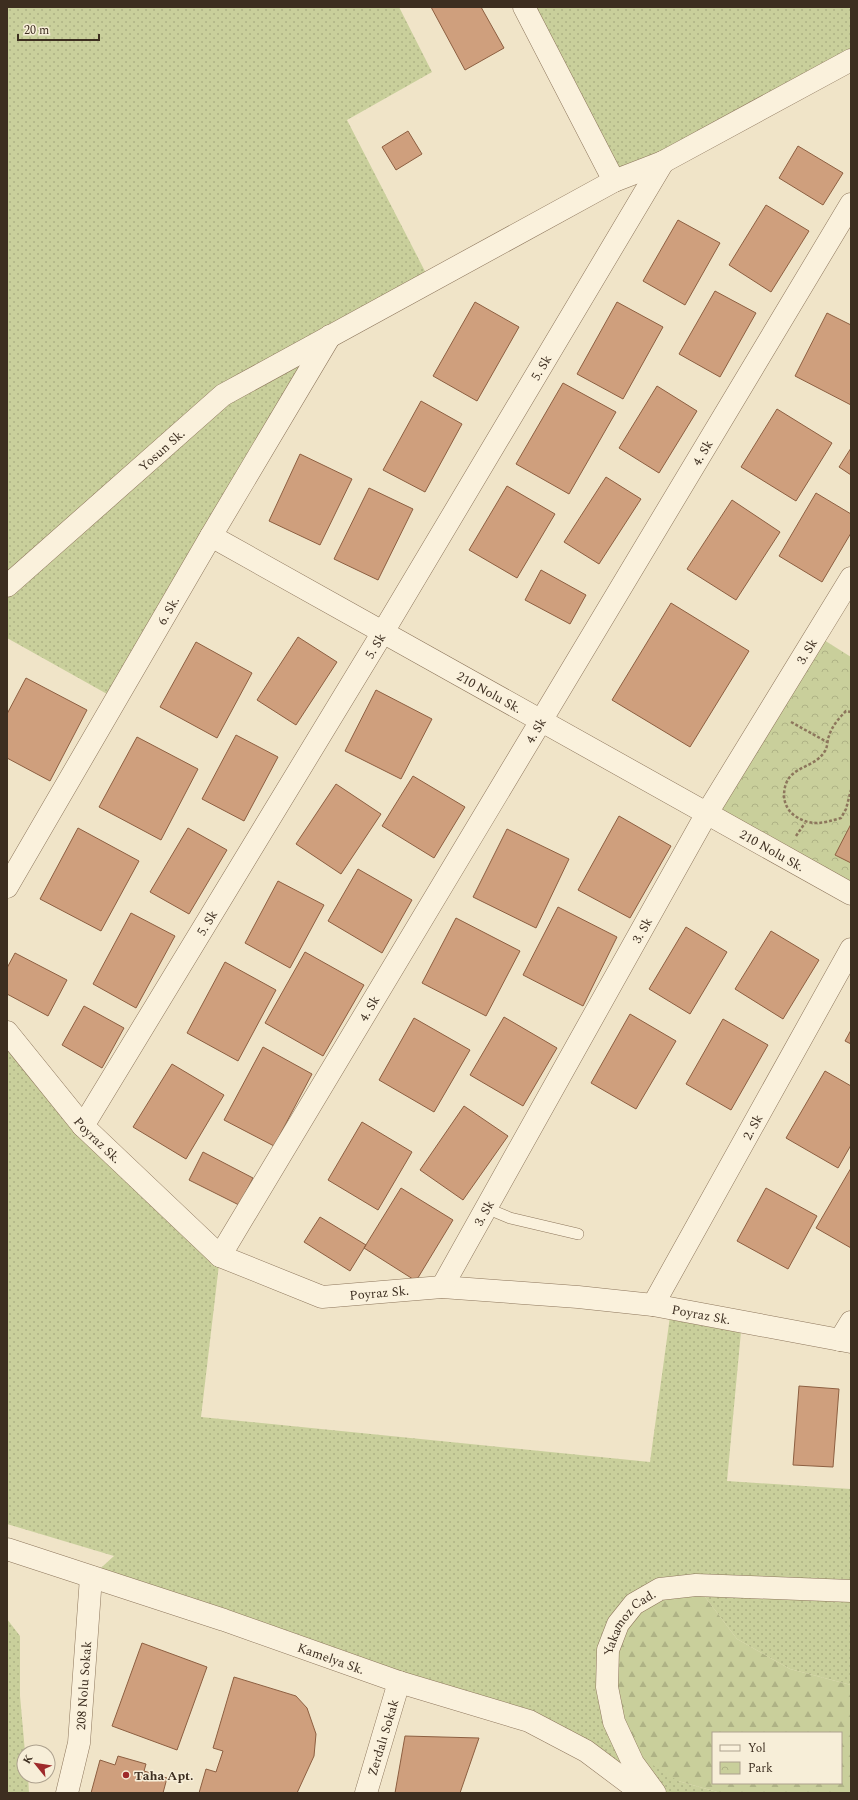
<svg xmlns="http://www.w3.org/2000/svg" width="858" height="1800" font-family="Spectral,serif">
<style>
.grass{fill:url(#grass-dots)}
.forest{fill:url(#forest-firs);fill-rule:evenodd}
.park{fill:url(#park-crowns)}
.building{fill:#cf9f7d;stroke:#8d5f41}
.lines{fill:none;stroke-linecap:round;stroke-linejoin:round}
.service-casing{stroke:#8d765c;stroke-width:12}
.minor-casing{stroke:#8d765c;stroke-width:23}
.tertiary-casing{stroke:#8d765c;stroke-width:23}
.path{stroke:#8d765c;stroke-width:2.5;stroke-dasharray:3 2;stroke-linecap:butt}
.service{stroke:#faf1dc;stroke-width:11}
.minor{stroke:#faf1dc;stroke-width:22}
.tertiary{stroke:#faf1dc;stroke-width:22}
.poi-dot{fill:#9e2a2b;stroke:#f7eed8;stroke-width:1.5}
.labels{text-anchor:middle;stroke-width:3;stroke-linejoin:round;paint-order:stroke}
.street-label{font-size:13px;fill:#3d2e20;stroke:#f7eed8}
.poi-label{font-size:13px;font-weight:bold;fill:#3d2e20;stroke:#f7eed8;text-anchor:start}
</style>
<defs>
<pattern id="grass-dots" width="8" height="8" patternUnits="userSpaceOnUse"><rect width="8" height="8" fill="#c9cf9b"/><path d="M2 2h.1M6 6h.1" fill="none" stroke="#aeb285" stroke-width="1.8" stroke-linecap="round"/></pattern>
<pattern id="forest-firs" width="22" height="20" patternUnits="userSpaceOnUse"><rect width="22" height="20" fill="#c9cf9b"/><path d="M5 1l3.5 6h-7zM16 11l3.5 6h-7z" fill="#aeb285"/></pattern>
<pattern id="park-crowns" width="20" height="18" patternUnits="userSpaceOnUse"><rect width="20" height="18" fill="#c9cf9b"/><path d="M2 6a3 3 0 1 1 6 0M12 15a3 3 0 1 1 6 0" fill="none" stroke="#aeb285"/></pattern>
</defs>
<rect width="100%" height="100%" fill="#f0e4c8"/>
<path class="grass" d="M7,7H399L432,72L347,120L430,281L331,335L116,699L7,638Z
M524,7H851V60L614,181Z
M7,1032L220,1256L201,1417L650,1462L671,1309L742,1321L727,1481L851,1489V1685L790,1669L737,1639L696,1585L678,1781L721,1793H642L586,1751L91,1577L114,1556L7,1524Z
M7,1619L20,1636V1696L25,1752H24V1776H28L29,1793H7Z"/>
<path class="forest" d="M696,1585L737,1639L790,1669L851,1685V1793H721L678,1781L626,1748L614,1722L618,1624L634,1604ZM713,1733H841V1783H713Z"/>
<path class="park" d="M816,635L851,657V894L707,813Z"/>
<path class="building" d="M431,7H481L504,48L465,70Z
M408,131L422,154L396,170L382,147Z
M798,146L843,173L823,205L779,178Z
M766,205L809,231L771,292L729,265Z
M678,220L720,243L685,305L643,281Z
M715,291L756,313L720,377L679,354Z
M475,302L519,327L477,401L433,376Z
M617,302L663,327L623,399L577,374Z
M827,313L851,325V405L795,376Z
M563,383L616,412L569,494L516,464Z
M657,386L697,411L659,473L619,448Z
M421,401L462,424L425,492L383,470Z
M777,409L832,443L796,501L741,467Z
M851,448V475L839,467Z
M300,454L352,479L320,545L269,521Z
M606,477L641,499L599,564L564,542Z
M507,486L555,514L517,578L469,550Z
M369,488L413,509L378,580L334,559Z
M816,493L851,514V533L822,582L779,556Z
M732,500L780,532L736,600L687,569Z
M541,570L586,595L570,624L525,600Z
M671,603L749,651L690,747L612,700Z
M298,637L337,662L296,725L257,700Z
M196,642L252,673L217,738L160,707Z
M26,678L87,710L50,781L7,758V714Z
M376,690L432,719L401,779L345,751Z
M236,735L278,757L244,821L202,799Z
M137,737L198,769L161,840L99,807Z
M413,776L465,807L434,858L382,826Z
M336,784L381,814L341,874L296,844Z
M619,816L671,846L630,918L578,890Z
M851,824V863L835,855Z
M78,828L139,861L101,931L40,899Z
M188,828L227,850L189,914L150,892Z
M507,829L569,859L536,928L473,897Z
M358,869L412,900L382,953L328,921Z
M278,881L324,905L290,968L245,943Z
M558,907L617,937L583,1006L523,975Z
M131,913L175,936L136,1008L93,984Z
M456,918L520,951L486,1016L422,983Z
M686,927L727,952L690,1014L649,989Z
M771,931L819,960L783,1019L735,989Z
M305,952L364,985L323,1056L265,1023Z
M15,953L67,980L48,1016L7,994V968Z
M225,962L276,990L238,1061L187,1033Z
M84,1006L124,1028L102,1068L62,1045Z
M630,1014L676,1041L636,1109L591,1083Z
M504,1017L557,1048L523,1106L470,1075Z
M414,1018L470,1050L434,1112L379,1080Z
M723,1019L768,1045L731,1110L686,1084Z
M851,1030V1044L845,1041Z
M263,1047L312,1074L274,1146L224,1120Z
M172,1064L224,1095L186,1159L133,1127Z
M825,1071L851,1086V1145L838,1168L786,1138Z
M464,1106L508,1136L463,1200L420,1170Z
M362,1122L412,1152L378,1210L328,1180Z
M203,1152L253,1178L239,1205L189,1180Z
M851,1168V1248L816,1228Z
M401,1188L453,1220L416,1281L364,1248Z
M766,1188L817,1216L788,1269L737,1241Z
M320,1217L366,1245L350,1271L304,1242Z
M799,1386L839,1389L833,1467L793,1465Z
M142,1643L207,1667L177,1750L112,1726Z
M234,1677L296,1696L307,1708L316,1734L314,1756L297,1793H199L206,1769L216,1772L223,1751L213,1748Z
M405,1736L479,1738L460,1793H395Z
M118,1756L146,1764L144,1771L167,1778L163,1793H91L100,1760L115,1765Z"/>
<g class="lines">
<defs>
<path id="service" d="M486,1208L510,1218L578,1234"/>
<g id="minor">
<path d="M524,7L614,181"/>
<path id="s1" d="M211,536L851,894"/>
<path id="s2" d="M7,586L223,395L614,181L663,162L851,60"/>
<path id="s3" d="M7,887L211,536L330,336"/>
<path id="s4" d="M7,1032L83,1126L220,1256L322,1297L442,1287L578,1297L653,1305L851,1342"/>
<path id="s5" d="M83,1126L383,632L663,162"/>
<path id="s6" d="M220,1256L851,204"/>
<path id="s7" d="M442,1287L707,813L851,578"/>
<path id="s8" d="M653,1305L851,949"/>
<path d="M840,1340L851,1322"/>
<path id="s9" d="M7,1549L224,1620L399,1682L529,1721L586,1751L642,1793"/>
<path id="s10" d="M67,1793L79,1743L91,1577"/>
<path id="s11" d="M366,1793L399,1682"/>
</g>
<g id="tertiary">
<path id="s12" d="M655,1793L633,1763L614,1722L607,1687L608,1650L618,1624L634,1604L660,1589L696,1585L851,1591"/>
</g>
</defs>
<use href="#service" class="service-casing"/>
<use href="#minor" class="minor-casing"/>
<use href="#tertiary" class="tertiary-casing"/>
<path class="path" d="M851,712L846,711C839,718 832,726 829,736C827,740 828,746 825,751C813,771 785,764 784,795C784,803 788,811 795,816C812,827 823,823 841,818L846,809L851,790
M791,722L827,742
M796,836L805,823"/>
<use href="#service" class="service"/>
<use href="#minor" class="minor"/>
<use href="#tertiary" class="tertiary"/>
</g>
<circle class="poi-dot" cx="126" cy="1775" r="4"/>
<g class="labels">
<g class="street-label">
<text dy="5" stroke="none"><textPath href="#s5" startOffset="886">5. Sk</textPath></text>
<text dy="5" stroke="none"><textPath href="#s2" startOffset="206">Yosun Sk.</textPath></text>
<text dy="5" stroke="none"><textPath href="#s6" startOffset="937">4. Sk</textPath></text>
<text dy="5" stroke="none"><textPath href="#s3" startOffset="320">6. Sk.</textPath></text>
<text dy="5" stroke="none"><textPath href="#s5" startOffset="562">5. Sk</textPath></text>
<text dy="5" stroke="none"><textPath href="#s7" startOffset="733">3. Sk</textPath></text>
<text dy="5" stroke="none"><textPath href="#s1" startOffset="319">210 Nolu Sk.</textPath></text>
<text dy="5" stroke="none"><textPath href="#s6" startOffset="613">4. Sk</textPath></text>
<text dy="5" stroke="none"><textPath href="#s1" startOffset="643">210 Nolu Sk.</textPath></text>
<text dy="5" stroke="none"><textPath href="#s5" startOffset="238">5. Sk</textPath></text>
<text dy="5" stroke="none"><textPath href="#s7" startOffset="409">3. Sk</textPath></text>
<text dy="5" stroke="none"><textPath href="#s6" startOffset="289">4. Sk</textPath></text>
<text dy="5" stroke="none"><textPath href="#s8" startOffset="204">2. Sk</textPath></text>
<text dy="5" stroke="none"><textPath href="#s4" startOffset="141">Poyraz Sk.</textPath></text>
<text dy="5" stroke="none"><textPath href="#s7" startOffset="85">3. Sk</textPath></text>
<text dy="5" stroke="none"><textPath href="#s4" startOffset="477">Poyraz Sk.</textPath></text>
<text dy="5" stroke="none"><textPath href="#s4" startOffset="801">Poyraz Sk.</textPath></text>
<text dy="5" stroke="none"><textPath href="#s12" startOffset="191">Yakamoz Cad.</textPath></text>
<text dy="5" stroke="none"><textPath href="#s9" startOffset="342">Kamelya Sk.</textPath></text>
<text dy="5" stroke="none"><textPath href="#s10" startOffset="109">208 Nolu Sokak</textPath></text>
<text dy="5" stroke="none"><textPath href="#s11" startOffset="58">Zerdalı Sokak</textPath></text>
</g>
<g class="poi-label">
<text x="134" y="1780">Taha Apt.</text>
</g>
</g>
<rect width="858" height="1800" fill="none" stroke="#3d2e20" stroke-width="16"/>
<rect x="712" y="1732" width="130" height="52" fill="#f7eed8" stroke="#ada18e"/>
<rect x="720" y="1745" width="20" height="6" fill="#faf1dc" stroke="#ada18e"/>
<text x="748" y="1752" font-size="12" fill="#3d2e20">Yol</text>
<rect x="720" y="1762" width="20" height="12" fill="url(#park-crowns)" stroke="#ada18e"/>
<text x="748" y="1772" font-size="12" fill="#3d2e20">Park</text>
<g transform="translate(36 1764) rotate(300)"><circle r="19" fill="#f7eed8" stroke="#ada18e"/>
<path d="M0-3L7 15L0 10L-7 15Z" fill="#9e2a2b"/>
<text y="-6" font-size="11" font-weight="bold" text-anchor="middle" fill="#3d2e20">K</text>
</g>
<path d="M18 34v6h81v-6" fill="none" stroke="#3d2e20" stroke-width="2"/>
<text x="24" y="34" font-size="12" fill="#3d2e20" stroke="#f7eed8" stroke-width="3" paint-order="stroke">20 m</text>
</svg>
